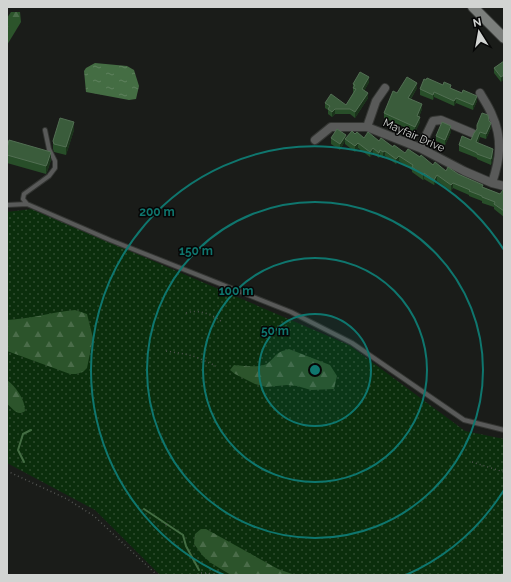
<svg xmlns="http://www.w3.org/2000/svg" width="511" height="582" font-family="Raleway,sans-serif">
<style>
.grass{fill:url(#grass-dots)}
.forest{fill:url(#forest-firs)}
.water{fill:url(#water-ripples)}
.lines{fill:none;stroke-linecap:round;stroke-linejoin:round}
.stream{stroke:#446d43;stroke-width:2}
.lane-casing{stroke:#343633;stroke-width:6}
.street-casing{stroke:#343633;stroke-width:10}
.secondary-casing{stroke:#343633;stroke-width:12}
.path{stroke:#535552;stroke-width:1.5;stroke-dasharray:1 3;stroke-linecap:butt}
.lane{stroke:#595a59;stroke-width:4}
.street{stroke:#595a59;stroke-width:8}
.secondary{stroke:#7c7f7c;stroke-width:10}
.wall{fill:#284e29}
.shaded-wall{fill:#1b341b}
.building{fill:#3a5c3b;stroke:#526f53}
.ring{fill:none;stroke:#0f766e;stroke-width:2}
.labels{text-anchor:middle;stroke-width:3;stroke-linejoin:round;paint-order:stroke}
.street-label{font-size:11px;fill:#d2d4d2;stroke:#060606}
.centre{fill:#0f766e;stroke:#060606;stroke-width:2}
.ring-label{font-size:12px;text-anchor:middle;font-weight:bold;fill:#0f766e;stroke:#060606;stroke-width:3;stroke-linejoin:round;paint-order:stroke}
</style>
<defs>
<pattern id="grass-dots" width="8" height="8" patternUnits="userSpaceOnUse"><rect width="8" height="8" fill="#0b2e0c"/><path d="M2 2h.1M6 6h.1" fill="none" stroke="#2e4b2e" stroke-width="1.8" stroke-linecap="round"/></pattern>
<pattern id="forest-firs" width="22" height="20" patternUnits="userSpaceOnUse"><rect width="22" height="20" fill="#2c542b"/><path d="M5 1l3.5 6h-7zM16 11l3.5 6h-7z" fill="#4a6c49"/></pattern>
<pattern id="water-ripples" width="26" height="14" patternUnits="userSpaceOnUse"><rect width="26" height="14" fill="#446d43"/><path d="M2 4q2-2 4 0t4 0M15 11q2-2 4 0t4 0" fill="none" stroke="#5e815d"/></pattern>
</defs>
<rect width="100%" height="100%" fill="#1a1c19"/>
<path class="grass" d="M32,209L349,345L465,431L504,439V575H160L95,510L7,463V212Z"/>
<path class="forest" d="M11,12H20L21,22L7,45V18Z
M75,310L87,314L93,338L87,368L83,372L76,374H70L7,351V320C30,319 52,312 75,310Z
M289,349L330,365L337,376L334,389L311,390L297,386L287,385L266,387L255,384L235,374L230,370L234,365C242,366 262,368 268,363C278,355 274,353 289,349Z
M7,380C16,387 25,399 25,411C17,417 13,408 7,404Z
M201,529H206L278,569L295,575H259L256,574L255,575H231L211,563L203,556L194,544L195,534Z"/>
<path class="water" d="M95,63L127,66L134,70L139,86L136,99L129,100L86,92L84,71L86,68Z"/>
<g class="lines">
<path class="stream" d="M24,462L18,450L23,434L31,430
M144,509L183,535L186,546L199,570"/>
<defs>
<path id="lane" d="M45,130L49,149L55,161V168L49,176L24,194L23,199L27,204L110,240L291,312L352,343L464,420L504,430
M7,205L27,204"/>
<path id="street" d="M480,93C484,100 489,107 492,115C503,139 500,159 492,183
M367,127L376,101L385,88
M315,140L331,127H367L420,148L464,171L492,183L504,186
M420,148L433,121L441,120L472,133"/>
<path id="secondary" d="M473,7L504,38"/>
</defs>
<use href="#lane" class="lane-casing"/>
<use href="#street" class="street-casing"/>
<use href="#secondary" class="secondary-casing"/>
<path class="path" d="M186,313C198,309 212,314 222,322
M166,351L185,354L196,357L216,366
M472,462L504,472
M7,471L67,499L94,516L157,575
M166,525L168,521
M201,573H209L211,575"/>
<use href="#lane" class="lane"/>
<use href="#street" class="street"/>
<use href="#secondary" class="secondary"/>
</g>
<path class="wall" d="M504,61L501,82L494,73V68Z
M369,82L364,91L368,98L355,118L350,114H335L332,117L328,114V110L325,108V103L346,105L353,93V84Z
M417,88L411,99L422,109L419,117L420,122L415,132L384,118V113L397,93Z
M451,88L477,101L473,110L456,103L454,106L434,97L433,100L420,95V89Z
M489,121L491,128L486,139L480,137L478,143L493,157L491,165L477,159V158L459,151V145L471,140L477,130V125Z
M74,130L66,155L54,152L53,149V141Z
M451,132L445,145L436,141V136Z
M355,134L364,138L379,141L405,153L420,157L433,165L446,171L458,174L483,187L500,194L504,191V217L494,209V207L482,203V201L469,196V195L453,188L451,191L437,181L434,185L424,179L423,180L412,172V170L399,161L396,164L385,156L383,158L380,156L379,158L373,153L370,157L358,148L355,152L345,144V141L340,150L331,144V138H346Z
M7,148L51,160L47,172L46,174L7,163Z"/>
<path class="shaded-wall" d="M504,75V80L501,82V77Z
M369,77V82L362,95V89Z
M417,83V88L408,103V98Z
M434,92V97L433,100V95Z
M368,93V98L355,118V112Z
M477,96V101L473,110V105Z
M456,98V103L454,106V101Z
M422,104V109L417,121V116Z
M335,109V114L332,117V112Z
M420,117V122L415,132V127Z
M74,122V130L66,155V147Z
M491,123V128L486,139V134Z
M451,126V132L445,145V140Z
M480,132V137L476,148V142Z
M346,135L345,141L340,150V144Z
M358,143V148L355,152V146Z
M373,148V153L370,157V152Z
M493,149V157L491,165V159Z
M380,150V156L379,158V153Z
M385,151V156L383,158V152Z
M51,152V160L47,172L46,174V166Z
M399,156V161L396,164V159Z
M424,173V179L423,180V175Z
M437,175V181L434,185V180Z
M453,183V188L451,191V185Z"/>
<path class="building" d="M504,61V75L501,77L494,68Z
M360,72L369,77L362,89L368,93L355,112L350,109H335L332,112L328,109L330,106L325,103L331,94L346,105L356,89L353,88L355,85L353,84Z
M407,77L417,83L408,98L422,104L417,116L420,117L415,127L384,113L393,91L397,93Z
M427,78L443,85L444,82L451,85L450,88L462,93L463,90L477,96L473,105L456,98L454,101L434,92L433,95L420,89L424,79L426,80Z
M482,113L488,115L489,121L491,123L486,134L480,132L476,142L493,149L491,159L477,154V153L459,145L462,136L471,140L474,133L477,129V125Z
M60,118L74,122L66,147L54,144L53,141Z
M442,122L451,126L445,140L436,136Z
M337,129L346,135L340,144L331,138Z
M352,131L355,134L357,132L364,138L368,132L379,141L381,138L393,147L394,145L405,153L408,149L420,157L421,155L433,165L435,162L446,171L448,167L458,174L483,185L482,187L500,194L503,190L504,191V211L494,204L495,202L482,197V196L469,191L470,190L453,183L451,185L437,175L434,180L424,173L423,175L412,167L413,165L399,156L396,159L385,151L383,152L380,150L379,153L373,148L370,152L358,143L355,146L345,139Z
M9,140L51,152L47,164L46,166L7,155V148Z"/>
<circle cx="315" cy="370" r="56" fill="#0f766e" fill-opacity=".12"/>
<g class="ring">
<circle cx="315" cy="370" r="56"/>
<circle cx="315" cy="370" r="112"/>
<circle cx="315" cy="370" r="168"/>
<path d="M504 490A224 224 0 0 1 406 575M224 575A224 224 0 1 1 504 250"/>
</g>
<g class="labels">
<g class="street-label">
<text transform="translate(414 135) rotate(24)" y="4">Mayfair Drive</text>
</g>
</g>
<circle cx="315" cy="370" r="6" class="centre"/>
<g class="ring-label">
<text x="157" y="216">200 m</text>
<text x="196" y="255">150 m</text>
<text x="236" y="295">100 m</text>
<text x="275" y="335">50 m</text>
</g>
<rect width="511" height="582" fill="none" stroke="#d2d4d2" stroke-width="16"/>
<g transform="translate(479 32) rotate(349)" stroke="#060606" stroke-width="3" paint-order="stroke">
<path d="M0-3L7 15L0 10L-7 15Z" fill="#d2d4d2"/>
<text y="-6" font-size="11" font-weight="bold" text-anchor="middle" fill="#d2d4d2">N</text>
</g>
</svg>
